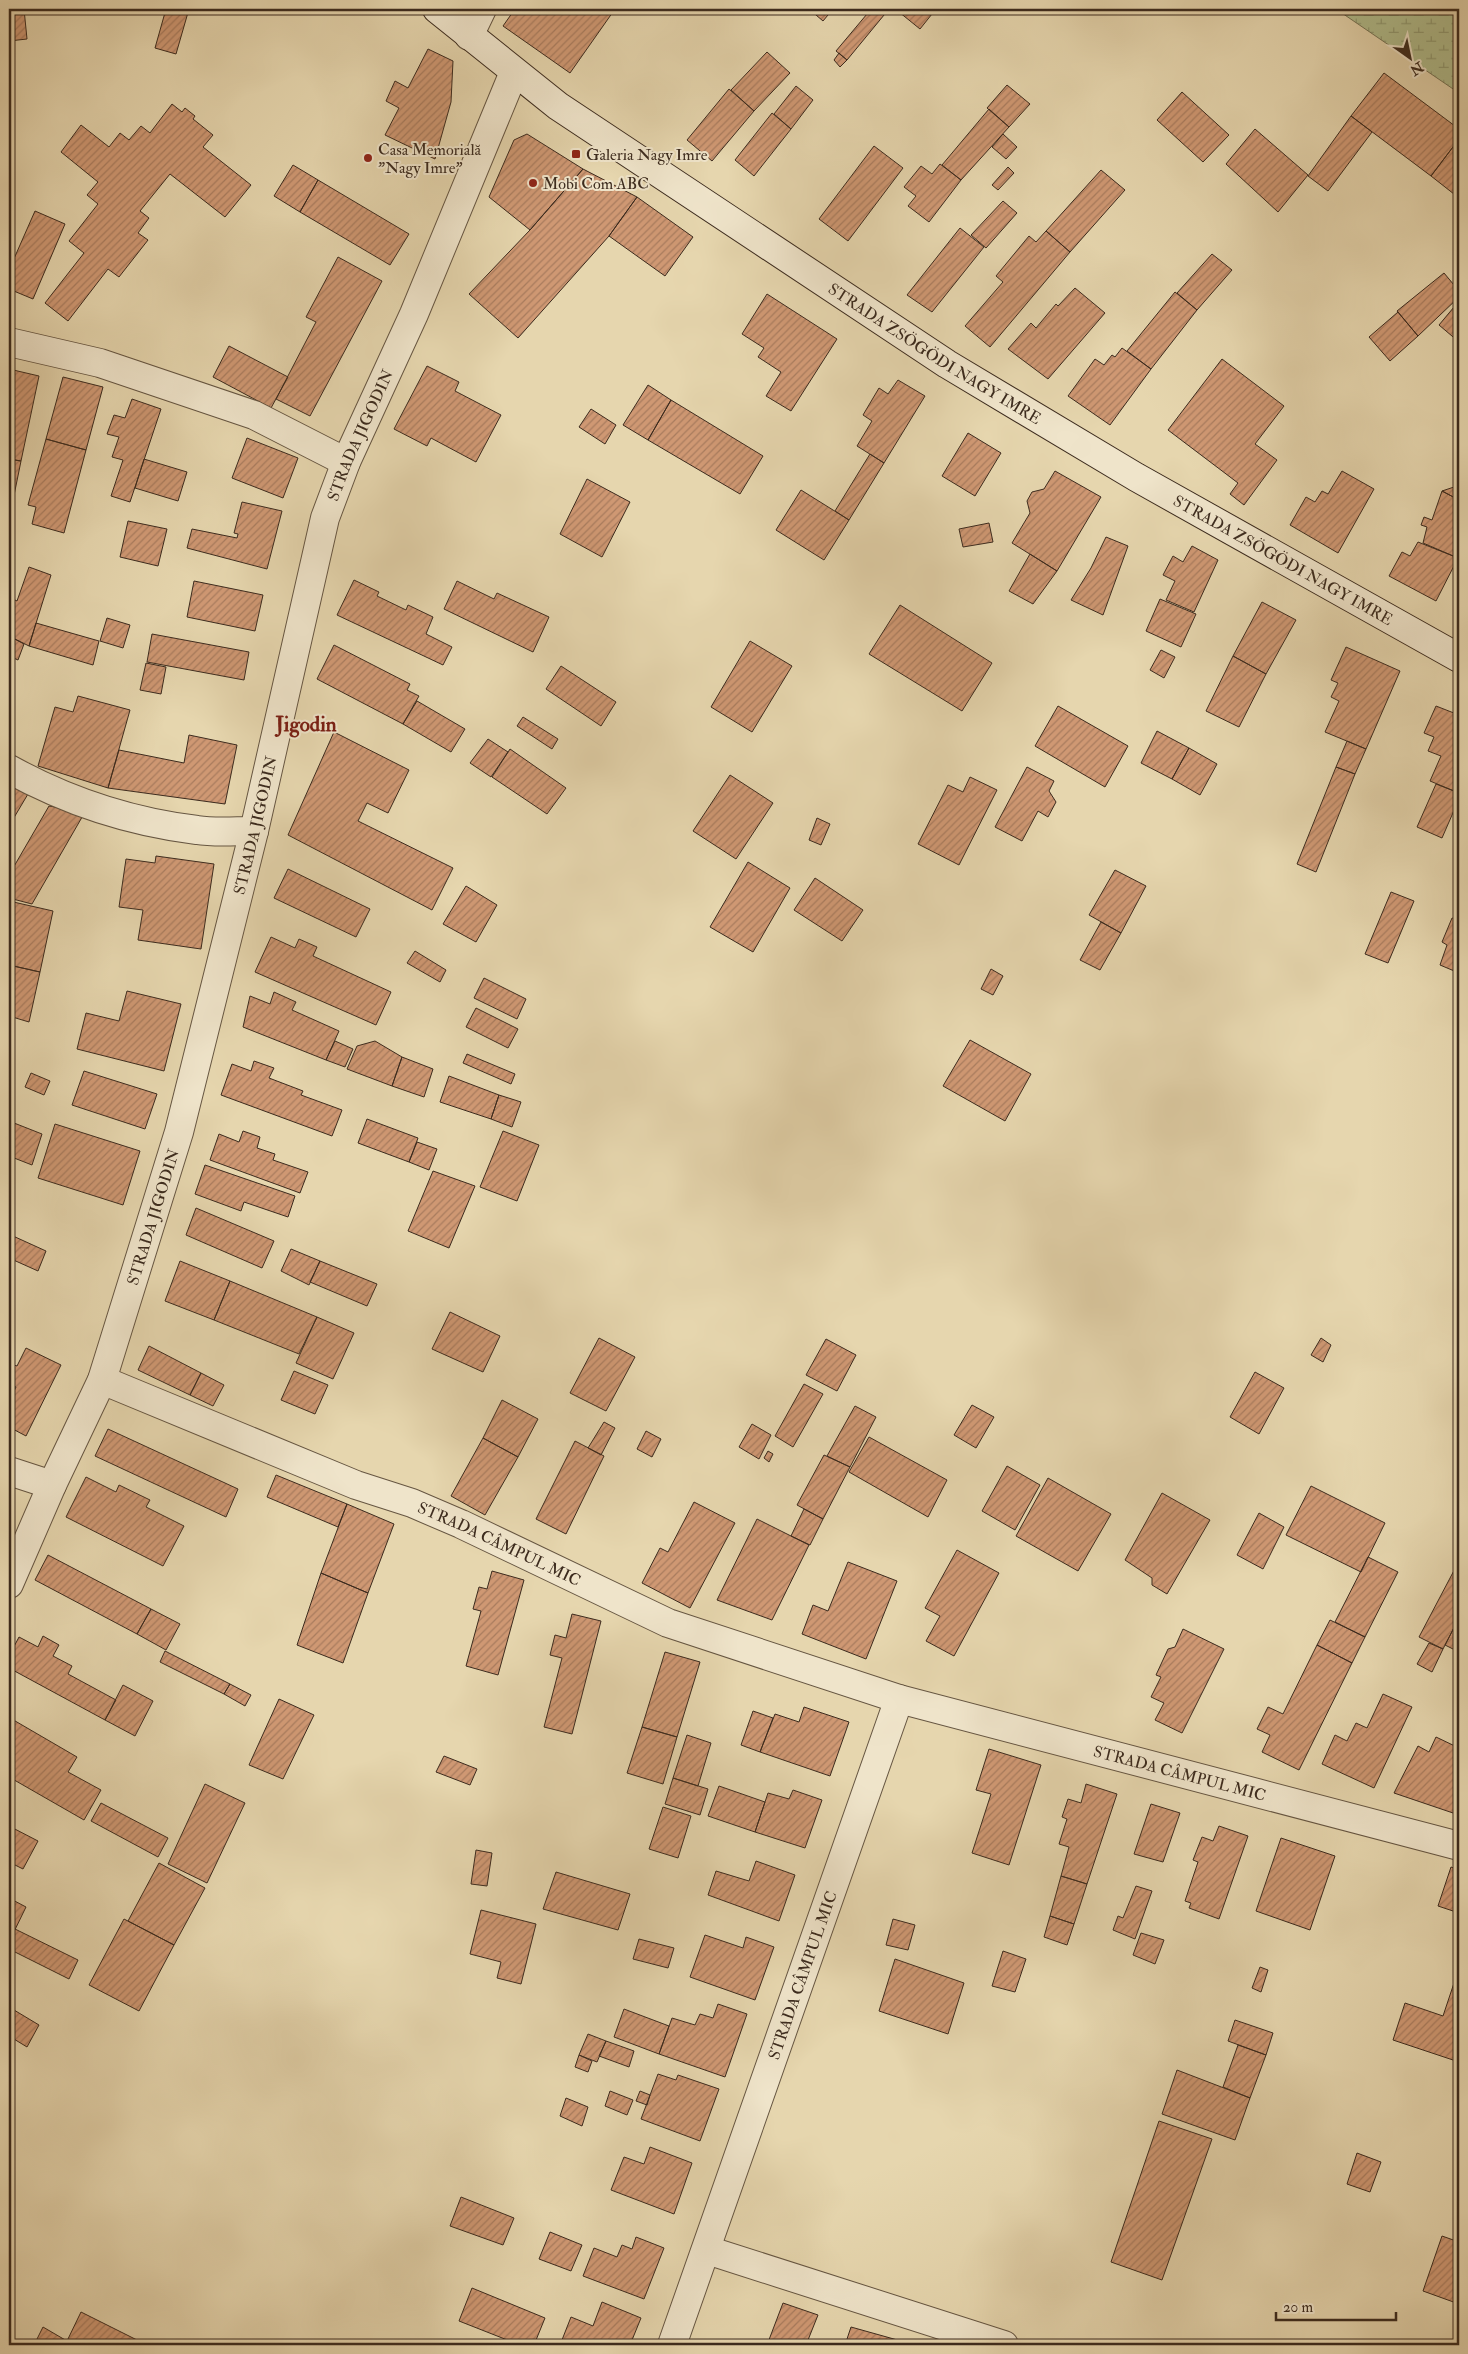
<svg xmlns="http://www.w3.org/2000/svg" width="1468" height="2354" font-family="'IM FELL Double Pica',serif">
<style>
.wetland{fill:url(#wetland-marsh);stroke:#767456}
.building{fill:url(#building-hatch);stroke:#3c2b1e}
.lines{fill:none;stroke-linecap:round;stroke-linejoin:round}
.street-casing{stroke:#665642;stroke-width:30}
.secondary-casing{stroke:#3c2b1e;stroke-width:30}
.street{stroke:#efe4ca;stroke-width:28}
.secondary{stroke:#efe4ca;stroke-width:28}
.poi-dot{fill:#8f2418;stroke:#efe4ca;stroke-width:2}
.labels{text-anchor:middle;stroke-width:4;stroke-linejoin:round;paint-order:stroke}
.poi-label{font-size:16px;fill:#3c2b1e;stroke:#efe4ca;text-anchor:start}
.street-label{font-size:16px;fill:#3c2b1e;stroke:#efe4ca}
.district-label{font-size:21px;font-weight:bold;fill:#7a1f14;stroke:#efe4ca}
</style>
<defs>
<pattern id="wetland-marsh" width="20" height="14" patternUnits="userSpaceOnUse" patternTransform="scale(1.25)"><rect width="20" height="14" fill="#b1be8e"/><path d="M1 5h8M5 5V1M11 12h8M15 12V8" fill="none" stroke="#919b73"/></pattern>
<pattern id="building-hatch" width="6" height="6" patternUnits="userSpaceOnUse" patternTransform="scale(1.25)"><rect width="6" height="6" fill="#cf9873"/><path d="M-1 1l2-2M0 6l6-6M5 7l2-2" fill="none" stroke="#a97c5e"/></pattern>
</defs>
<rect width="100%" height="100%" fill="#e6d6ae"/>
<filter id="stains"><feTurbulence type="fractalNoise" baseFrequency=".004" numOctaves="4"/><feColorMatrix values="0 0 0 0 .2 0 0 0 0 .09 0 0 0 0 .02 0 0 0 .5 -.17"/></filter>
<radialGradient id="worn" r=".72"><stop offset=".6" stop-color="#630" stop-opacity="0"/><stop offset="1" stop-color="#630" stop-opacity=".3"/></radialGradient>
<path class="wetland" d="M1336,9H1459V93Z"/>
<path class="building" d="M9,9H24L27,39L9,41Z
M166,9H189L176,54L155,48Z
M515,9H615L570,73L503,26Z
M809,9H833L823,21Z
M861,9H889L847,60L836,51L867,14Z
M901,9H936L920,29L899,12Z
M428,49L453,61L451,102L435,159L385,135L399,108L386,101L395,81L408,88Z
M767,52L790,73L754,111L731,90Z
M839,53L847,60L840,67L834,60Z
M1384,73L1459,129V139L1431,176L1351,116Z
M1007,85L1030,104L1009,127L987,108Z
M796,86L813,100L791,129L774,114Z
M729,89L754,111L712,161L687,140Z
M1182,92L1229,135L1203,162L1157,120Z
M172,104L182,112L185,108L195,116L193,119L213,135L203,147L251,185L225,217L170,174L140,211L149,218L138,233L148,240L119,277L108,269L68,321L45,303L84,253L69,241L98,204L87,195L98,182L61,152L81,125L109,147L120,133L129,140L141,126L150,133Z
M989,109L1009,127L961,180L942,165Z
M772,113L791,129L754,176L735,160Z
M1351,116L1372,132L1328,191L1308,176Z
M1255,129L1308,175L1278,212L1226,164Z
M527,134L583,169L530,230L489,197L514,140Z
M1003,134L1017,147L1006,159L992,147Z
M1459,139V198L1431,176Z
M874,146L903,168L848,241L819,219Z
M940,164L961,180L929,222L908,206L916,196L904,187L921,166L932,174Z
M293,165L318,180L300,212L274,196Z
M1008,167L1014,173L998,190L992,185Z
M583,169L637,197L609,236L518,338L469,294L530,230Z
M1101,170L1125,190L1070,252L1046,231Z
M318,180L409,234L390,265L300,212Z
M637,197L693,237L665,276L609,236Z
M1003,201L1017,213L986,248L971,235Z
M35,211L65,224L33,299L9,289V270Z
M960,228L984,247L932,312L907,295Z
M1046,231L1070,252L990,347L965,326L1003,282L996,276L1029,236L1036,242Z
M1212,254L1232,270L1197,310L1177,293Z
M338,257L382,281L310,416L276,399L316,322L306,317Z
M1444,273L1459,291V297L1418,336L1397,311Z
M1075,288L1105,313L1048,379L1008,349L1031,323L1036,328L1056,304L1058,306Z
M1175,292L1197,310L1151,369L1127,351Z
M767,294L837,339L791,411L766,396L781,372L758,357L764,348L742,334Z
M1459,301V342L1439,325Z
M1398,312L1418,336L1390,361L1369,337Z
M229,346L288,377L271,408L213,377Z
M1122,348L1151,369L1110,425L1068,396L1095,359L1104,365L1112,355L1115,357Z
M1222,359L1284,406L1255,444L1277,460L1244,505L1230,494L1238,483L1168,430Z
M427,366L459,382L455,391L501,415L476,462L431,438L427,446L394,429Z
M9,369L39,376L21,461L9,459Z
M63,377L103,387L86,450L46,439Z
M898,380L925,396L884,463L857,446L872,421L863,415L879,388L888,394Z
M648,385L671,400L648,440L623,425Z
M132,399L161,409L130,502L111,496L123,460L112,457L119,437L107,434L114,415L125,418Z
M671,400L763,456L740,494L648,440Z
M591,409L616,425L605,444L579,427Z
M968,433L1001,453L975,496L942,476Z
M247,438L298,458L283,498L232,478Z
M46,439L86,450L64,533L32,524L36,507L28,505Z
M870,454L884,463L849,520L835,511Z
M9,459L21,461L9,520Z
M144,459L187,472L178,501L135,488Z
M1055,471L1101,497L1057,571L1012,543L1030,513L1027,501L1032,492L1044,489Z
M1342,471L1374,489L1338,553L1290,525L1306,497L1315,502L1322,491L1328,494Z
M587,479L630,502L602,557L560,534Z
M1454,487L1459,489V500L1442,491Z
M801,490L849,520L824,560L776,530Z
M1442,491L1459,500L1458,558L1423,543L1427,527L1421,525L1424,517L1432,520Z
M242,502L282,511L267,569L187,548L192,529L237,538L238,534L234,533Z
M128,521L167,529L158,566L120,557Z
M989,523L993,542L963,547L959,529Z
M1106,537L1128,546L1103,615L1071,600L1091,568Z
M1418,542L1458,558L1436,601L1389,576L1402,552L1410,556Z
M1192,546L1218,560L1194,612L1166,600L1175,581L1163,575L1173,556L1183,562Z
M1030,554L1057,571L1033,604L1009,591Z
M29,567L51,575L29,646L9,636V597L17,601Z
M354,580L379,592L377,596L406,610L408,605L433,617L426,634L452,647L443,665L337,615Z
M194,581L263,595L255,631L187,617Z
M457,581L494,599L497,593L549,617L533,652L444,609Z
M1160,599L1196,614L1181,647L1146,631Z
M1262,602L1296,620L1266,674L1233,656Z
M900,605L992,663L962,711L869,654Z
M107,618L130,625L123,648L100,641Z
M36,623L99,641L93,665L29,646Z
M152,634L249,652L244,680L147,662Z
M9,636L24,644L18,660L9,656Z
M750,641L792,666L752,732L711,707Z
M334,645L410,684L407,690L419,696L403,724L317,679Z
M1346,647L1400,671L1366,749L1325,732L1339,701L1331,697L1338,683L1331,680Z
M1161,650L1175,657L1164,678L1150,670Z
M1233,656L1266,674L1239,727L1206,711Z
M146,663L166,667L161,694L140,690Z
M561,666L616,702L601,726L546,689Z
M78,696L130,710L108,788L38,766L55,707L73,712Z
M417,701L465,729L451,752L403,724Z
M1058,706L1128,746L1105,787L1035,746Z
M1436,706L1459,715V793L1430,781L1441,756L1428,751L1434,737L1424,733Z
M523,717L558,739L552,749L517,726Z
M1157,731L1189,748L1172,779L1141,763Z
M334,732L409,770L388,813L367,803L358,821L453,868L432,910L288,835Z
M189,735L237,745L225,804L108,788L119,750L184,763Z
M488,739L508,752L491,777L470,763Z
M1347,741L1366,749L1355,774L1336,767Z
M1189,748L1217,764L1200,795L1172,779Z
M510,749L566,788L547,814L492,777Z
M1027,767L1054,781L1049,791L1056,802L1048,817L1038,811L1022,841L995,827Z
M1336,767L1355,774L1316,872L1297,864Z
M730,775L773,803L736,859L693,831Z
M970,777L997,790L959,865L918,844L948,785L963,792Z
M9,783L28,794L9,826Z
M1436,784L1459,793V799L1442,838L1417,827Z
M49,806L85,812L32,904L9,898V875Z
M817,818L830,824L821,845L809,840Z
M156,856L214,864L201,949L138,940L143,910L119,907L126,859L155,863Z
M748,862L790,888L753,952L710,927Z
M288,869L370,909L356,937L274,898Z
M1115,870L1146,886L1121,933L1089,915Z
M815,878L863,910L842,941L794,910Z
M466,886L497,905L476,942L443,924Z
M1391,892L1414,901L1388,963L1365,954Z
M9,901L53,911L40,972L9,965Z
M1459,914V973L1440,965L1447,945L1442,942L1452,918L1457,919Z
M1101,922L1121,933L1100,970L1080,960Z
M271,937L295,948L299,939L317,947L313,956L391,992L376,1025L255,972Z
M415,951L446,970L440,982L407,963Z
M9,965L40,972L29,1022L9,1016Z
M991,969L1003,976L993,995L981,989Z
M484,978L526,999L517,1019L474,998Z
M127,991L181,1004L164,1071L77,1049L86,1013L119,1021Z
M274,992L296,1002L292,1010L339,1031L326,1060L243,1027L250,996L270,1004Z
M476,1008L518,1029L508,1048L466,1027Z
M970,1040L1031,1074L1005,1121L943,1086Z
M335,1041L353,1049L345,1067L326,1060Z
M375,1041L402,1057L392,1086L347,1069L357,1046Z
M467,1054L515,1074L511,1084L463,1063Z
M402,1057L433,1069L424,1097L392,1086Z
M254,1061L274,1068L269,1078L303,1091L301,1095L342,1110L332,1136L221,1095L232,1064L251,1071Z
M84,1071L157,1094L145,1129L72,1105Z
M31,1073L50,1081L44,1095L25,1087Z
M449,1076L499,1095L491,1119L440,1102Z
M499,1095L521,1102L512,1127L491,1119Z
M367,1119L418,1138L409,1162L358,1143Z
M9,1121L42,1134L32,1165L9,1156Z
M55,1124L140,1151L123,1205L38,1178Z
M243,1131L260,1137L257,1148L275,1154L273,1160L308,1172L300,1193L210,1160L219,1134L239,1142Z
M503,1131L539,1145L517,1201L480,1187Z
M417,1142L437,1149L429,1170L409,1162Z
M205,1165L295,1196L288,1217L244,1202L241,1211L195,1194Z
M433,1171L475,1186L449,1248L408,1231Z
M196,1208L274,1241L262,1268L186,1235Z
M13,1236L46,1251L38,1271L9,1258V1247Z
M291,1249L320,1261L309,1285L281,1271Z
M180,1261L230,1281L214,1320L165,1301Z
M320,1261L377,1284L367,1306L310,1282Z
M230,1281L317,1317L299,1354L214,1320Z
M450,1312L500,1336L483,1372L432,1349Z
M317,1317L354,1333L333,1379L296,1363Z
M599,1338L635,1357L606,1411L570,1393Z
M1321,1338L1331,1345L1323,1362L1311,1355Z
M826,1339L856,1355L837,1391L806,1375Z
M149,1346L201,1373L190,1395L138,1370Z
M26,1348L61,1365L26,1436L9,1427V1401L16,1387L9,1384V1377L14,1365L17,1366Z
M294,1371L328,1385L315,1414L281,1400Z
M1255,1372L1284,1388L1259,1434L1230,1417Z
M201,1373L224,1385L213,1406L190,1395Z
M804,1384L823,1394L793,1447L775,1436Z
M502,1400L538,1419L518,1457L483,1438Z
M972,1405L994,1417L976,1448L954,1435Z
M855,1406L876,1417L850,1467L827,1456Z
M604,1422L615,1428L601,1455L588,1448Z
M752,1424L771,1435L759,1459L739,1447Z
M108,1429L238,1489L226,1517L95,1456Z
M646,1431L661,1439L652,1457L637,1449Z
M869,1437L947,1480L928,1517L849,1472Z
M483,1438L518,1457L485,1515L451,1496Z
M575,1441L604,1456L566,1534L536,1519Z
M768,1451L773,1454L769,1462L764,1458Z
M824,1455L850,1467L823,1519L797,1505Z
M1007,1466L1040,1485L1015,1530L982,1511Z
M276,1475L347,1504L338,1527L267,1497Z
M86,1477L116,1492L119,1485L150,1500L146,1507L184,1526L163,1566L66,1517Z
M1048,1478L1111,1514L1078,1571L1016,1536Z
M1311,1486L1385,1523L1361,1572L1286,1535Z
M1162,1493L1210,1520L1167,1594L1152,1585V1578L1125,1560Z
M694,1502L735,1523L690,1608L642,1583L660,1548L668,1552Z
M347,1504L394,1524L368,1593L321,1573Z
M804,1509L823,1519L810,1545L791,1536Z
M1259,1513L1284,1527L1263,1569L1237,1555Z
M757,1519L809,1545L772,1620L717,1600Z
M957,1550L999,1573L954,1656L926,1641L940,1616L925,1608Z
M48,1555L151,1609L137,1634L35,1580Z
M1368,1557L1398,1572L1365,1637L1335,1622Z
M1459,1561V1618L1443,1649L1419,1637Z
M848,1562L897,1581L866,1659L802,1634L813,1605L828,1611Z
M492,1571L524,1580L498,1675L466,1666L481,1611L473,1609L479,1587L487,1589Z
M321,1573L368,1593L343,1663L297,1645Z
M151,1609L180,1624L166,1650L137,1634Z
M572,1614L601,1621L572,1734L544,1727L562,1658L550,1655L555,1635L566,1638Z
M1459,1618V1652L1445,1645Z
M1330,1620L1365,1637L1352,1663L1317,1645Z
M1183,1629L1224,1649L1182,1733L1155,1720L1164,1703L1151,1697L1161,1677L1156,1675L1168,1649L1175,1647Z
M43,1636L59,1645L53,1656L72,1666L68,1674L116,1700L105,1720L9,1668V1656L19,1637L38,1647Z
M1429,1643L1443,1649L1432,1672L1417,1664Z
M1317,1645L1352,1663L1299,1770L1262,1752L1270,1735L1257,1729L1268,1707L1283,1714Z
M165,1651L230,1684L224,1694L160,1662Z
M665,1652L700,1662L677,1737L642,1727Z
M230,1684L251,1695L245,1706L224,1694Z
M123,1685L153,1701L135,1736L105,1720Z
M1383,1694L1412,1707L1374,1788L1322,1764L1335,1735L1347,1741L1356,1723L1367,1728Z
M279,1699L314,1715L283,1779L249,1765Z
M804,1707L849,1722L830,1776L760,1752L775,1714L799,1722Z
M9,1709L13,1711L10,1718L77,1757L68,1772L101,1790L84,1820L9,1777Z
M753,1711L773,1718L760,1752L741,1745Z
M642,1727L677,1737L663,1784L627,1773Z
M687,1735L711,1743L698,1786L673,1778Z
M1436,1737L1459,1748V1807L1456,1814L1394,1793L1418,1746L1429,1752Z
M989,1749L1041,1765L1009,1865L972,1853L991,1794L976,1790Z
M444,1756L477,1769L470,1785L436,1772Z
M673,1778L708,1789L700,1815L665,1804Z
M205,1784L245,1803L207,1883L168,1864Z
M1086,1784L1117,1794L1087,1884L1061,1876L1069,1847L1059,1844L1067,1819L1062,1817L1068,1799L1081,1803Z
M719,1786L765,1802L755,1832L708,1816Z
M793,1790L822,1800L805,1848L755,1832L768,1793L789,1799Z
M101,1803L168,1838L158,1857L91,1821Z
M1151,1804L1180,1813L1163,1862L1134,1854Z
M663,1807L691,1816L678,1858L649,1849Z
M9,1826L38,1841L23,1869L9,1862Z
M1219,1826L1248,1836L1219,1919L1189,1908L1191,1903L1185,1901L1198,1862L1193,1860L1202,1837L1213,1841Z
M1281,1838L1335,1856L1310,1930L1256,1911Z
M476,1850L492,1853L487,1886L471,1884Z
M756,1861L795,1875L779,1921L708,1895L716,1871L749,1881Z
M159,1863L205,1888L174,1945L128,1921Z
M1451,1867L1459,1870V1913L1438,1906Z
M556,1872L630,1894L618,1930L543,1909Z
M1061,1876L1087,1884L1074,1924L1050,1916Z
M1136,1886L1152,1891L1135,1939L1113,1930L1118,1916L1123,1918Z
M9,1898L26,1907L9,1942Z
M481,1910L536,1924L521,1984L497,1978L501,1962L470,1954Z
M1050,1916L1074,1924L1067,1945L1044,1937Z
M124,1919L174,1945L139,2011L89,1985Z
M893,1919L915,1925L908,1950L886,1945Z
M15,1929L78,1960L69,1979L9,1949V1942Z
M1141,1933L1164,1940L1155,1964L1133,1955Z
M705,1935L743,1948L746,1937L774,1947L755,2000L690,1977Z
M639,1939L674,1948L668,1968L633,1959Z
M1003,1951L1026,1959L1015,1992L992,1986Z
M895,1959L964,1983L948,2034L879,2011Z
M1260,1967L1268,1970L1261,1992L1252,1988Z
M1459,1967V1981L1455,1980Z
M1455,1980L1459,1981V2062L1393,2040L1405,2003L1443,2016Z
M718,2004L747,2014L725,2077L659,2054L672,2018L695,2025L700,2014L713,2018Z
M9,2007L39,2025L27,2047L9,2036Z
M624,2009L669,2026L659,2054L614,2037Z
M1235,2020L1273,2033L1266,2055L1228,2041Z
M588,2034L606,2041L597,2062L579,2055Z
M606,2041L634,2051L629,2067L599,2056Z
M1238,2045L1266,2055L1250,2098L1223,2087Z
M579,2055L592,2061L588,2072L575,2067Z
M1177,2070L1250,2098L1235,2140L1162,2114Z
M658,2074L676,2080L678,2075L719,2089L700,2141L641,2119Z
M610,2091L633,2100L627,2115L605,2106Z
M640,2091L650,2095L647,2105L636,2101Z
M566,2098L588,2107L582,2126L560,2116Z
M1159,2121L1212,2139L1162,2280L1111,2262Z
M650,2147L692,2163L674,2214L611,2190L624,2157L644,2164Z
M1357,2153L1381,2162L1370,2192L1347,2184Z
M461,2197L514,2218L503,2245L450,2226Z
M550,2232L582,2245L571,2271L539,2259Z
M1442,2236L1459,2242V2304L1423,2291Z
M636,2237L664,2248L644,2299L583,2276L594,2248L617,2257L622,2245L632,2249Z
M472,2288L545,2318L534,2345H520L459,2321Z
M602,2302L641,2318L630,2345H560L571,2317L593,2326Z
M783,2303L818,2315L806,2345H767Z
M81,2312L147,2345H34L43,2327L67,2341Z
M851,2327L901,2341L900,2345H845Z"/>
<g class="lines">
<defs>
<g id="street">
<path d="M469,36L482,9"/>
<path d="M9,342L100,363L254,415L346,462"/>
<path d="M9,769C67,801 131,822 197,830C215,833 235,831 254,831"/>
<path id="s1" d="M102,1380L356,1485L412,1503L461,1524L668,1623L899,1699L1459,1846"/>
<path d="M9,1471L52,1485"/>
<path id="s2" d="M9,1584L52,1485L102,1380L179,1132L254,831L325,518L346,462L414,314L514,72"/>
<path d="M707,2250L1004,2345"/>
<path id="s3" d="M672,2345L899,1699"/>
</g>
<g id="secondary">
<path id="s4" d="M437,9L558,106L947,364L1136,477L1459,658"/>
</g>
</defs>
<use href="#street" class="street-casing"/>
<use href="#secondary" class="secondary-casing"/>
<use href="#street" class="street"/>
<use href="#secondary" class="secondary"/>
</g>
<g class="poi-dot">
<rect x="571" y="149" width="10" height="10" rx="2.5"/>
<circle cx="368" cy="158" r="5"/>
<circle cx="533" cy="183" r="5"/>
</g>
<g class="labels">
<g class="poi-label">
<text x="378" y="155">Casa Memorială<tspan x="378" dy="18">"Nagy Imre"</tspan></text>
<text x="586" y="160">Galeria Nagy Imre</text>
<text x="543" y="189">Mobi Com ABC</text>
</g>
<g class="street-label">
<text dy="6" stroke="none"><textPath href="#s4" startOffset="606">STRADA ZSÖGÖDI NAGY IMRE</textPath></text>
<text dy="6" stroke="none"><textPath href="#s2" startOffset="1205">STRADA JIGODIN</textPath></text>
<text dy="6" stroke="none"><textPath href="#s4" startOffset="1011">STRADA ZSÖGÖDI NAGY IMRE</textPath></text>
<text dy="6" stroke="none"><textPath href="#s2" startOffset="800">STRADA JIGODIN</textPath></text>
<text dy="6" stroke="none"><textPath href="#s2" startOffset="395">STRADA JIGODIN</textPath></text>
<text dy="6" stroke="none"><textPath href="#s1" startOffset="430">STRADA CÂMPUL MIC</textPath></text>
<text dy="6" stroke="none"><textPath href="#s1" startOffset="1150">STRADA CÂMPUL MIC</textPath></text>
<text dy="6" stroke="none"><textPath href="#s3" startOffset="392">STRADA CÂMPUL MIC</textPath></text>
</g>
<g class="district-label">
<text x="306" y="731">Jigodin</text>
</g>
</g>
<rect width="1468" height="2354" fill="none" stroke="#e6d6ae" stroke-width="30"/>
<rect x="10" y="10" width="1448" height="2334" fill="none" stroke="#3c2b1e" stroke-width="2.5"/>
<rect x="15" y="15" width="1438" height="2324" fill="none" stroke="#3c2b1e"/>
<g transform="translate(1410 58) rotate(147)" stroke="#efe4ca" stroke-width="4" paint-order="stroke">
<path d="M0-4L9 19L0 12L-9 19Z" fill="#3c2b1e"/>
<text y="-8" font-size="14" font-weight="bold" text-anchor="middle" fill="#3c2b1e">N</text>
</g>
<path d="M1276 2312v8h120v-8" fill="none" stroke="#3c2b1e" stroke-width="2.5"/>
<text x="1283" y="2312" font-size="15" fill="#3c2b1e" stroke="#efe4ca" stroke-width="4" paint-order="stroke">20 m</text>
<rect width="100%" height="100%" filter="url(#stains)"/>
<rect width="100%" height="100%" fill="url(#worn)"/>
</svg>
